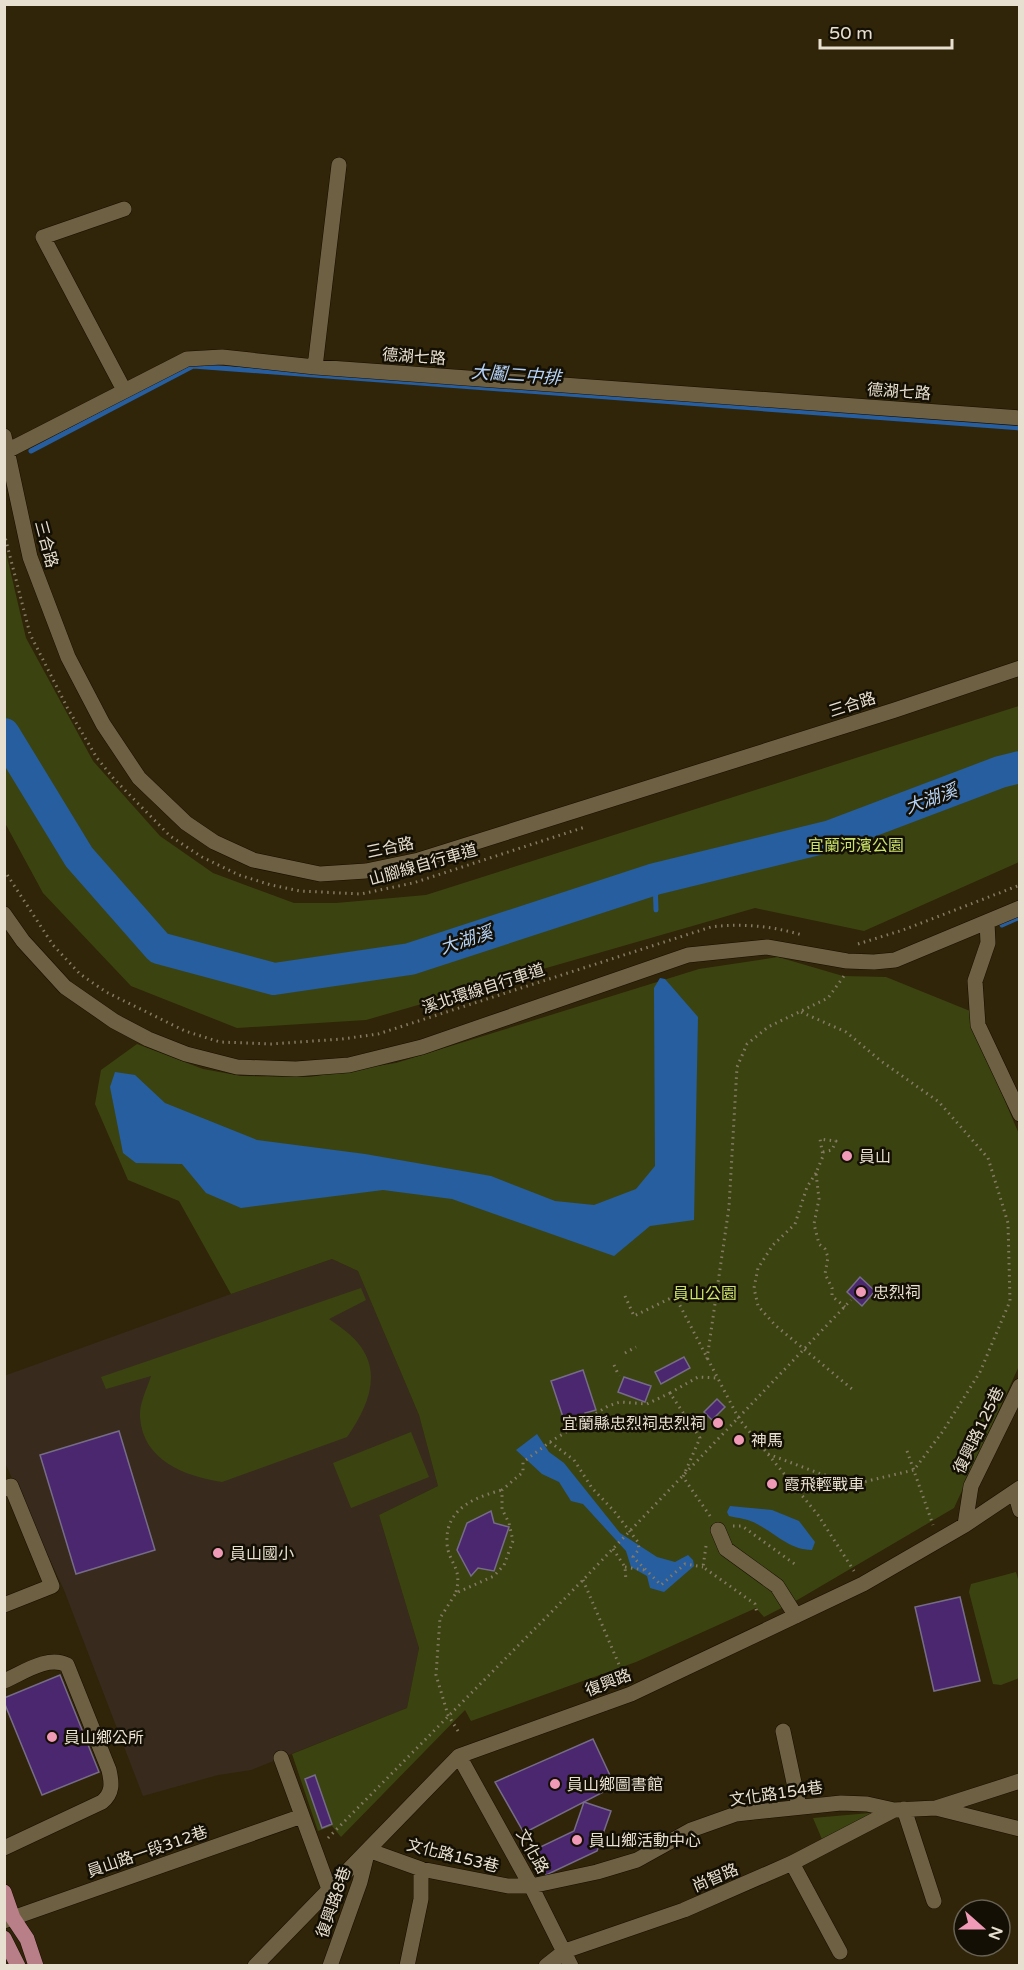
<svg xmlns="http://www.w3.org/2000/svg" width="1024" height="1970" font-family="'Varela Round','Noto Sans TC',sans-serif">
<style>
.education{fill:#382b1d}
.green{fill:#3b4410}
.water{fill:#275e9f}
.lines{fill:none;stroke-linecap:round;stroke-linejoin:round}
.stream{stroke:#275e9f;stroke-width:5}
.river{stroke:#275e9f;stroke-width:32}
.building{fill:#4a276e;stroke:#776c88;stroke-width:1.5}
.minor-casing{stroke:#180d00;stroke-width:16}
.major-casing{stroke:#180d00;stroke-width:16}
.path{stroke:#857b64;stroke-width:3;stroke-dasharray:1.5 4.5;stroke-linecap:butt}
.minor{stroke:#6d6043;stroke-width:15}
.major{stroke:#b97f88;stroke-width:15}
.poi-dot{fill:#f09ab7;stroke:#140f04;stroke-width:2}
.labels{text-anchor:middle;stroke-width:5;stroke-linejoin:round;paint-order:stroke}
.street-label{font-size:16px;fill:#e7dfcf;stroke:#140f04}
.park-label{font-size:16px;fill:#cce46b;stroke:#140f04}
.poi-label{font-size:16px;fill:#e7dfcf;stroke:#140f04;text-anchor:start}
.water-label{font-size:18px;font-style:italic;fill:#b5d2f7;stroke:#140f04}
</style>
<rect width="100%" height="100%" fill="#302508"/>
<path class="education" d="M332,1259L358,1271L419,1415L438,1486L379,1515L419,1648L407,1708L251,1770L218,1775L143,1796L64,1590L5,1463L4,1376L231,1294Z"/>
<path class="green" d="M5,548L26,638L93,761L160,836L213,873L294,903H336L426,895L1019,706V862L864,931L755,908L366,1020L237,1028L131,986L43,893L5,823Z
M778,957L843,976L886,977L970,1011L991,1068L1019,1134V1366L954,1508L799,1599L764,1617L756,1608L636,1662L471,1721L465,1710L341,1837L332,1826L318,1831L292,1754L407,1708L419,1648L379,1515L438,1486L419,1415L358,1271L332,1259L231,1294L179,1201L128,1180L95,1104L101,1070L137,1044L203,1069L241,1076L310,1077L396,1063L699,969Z
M361,1288L366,1300L329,1319C340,1327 353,1335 361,1347C382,1376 366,1410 347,1437L222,1482C185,1476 143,1461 140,1417C139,1404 147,1389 151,1376L106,1389L101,1377Z
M411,1432L429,1477L351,1508L333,1463Z
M1016,1572L1020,1586L1019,1678L1001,1685L993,1684L969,1592L971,1584Z
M870,1813V1817L824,1844L813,1818Z"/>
<path class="water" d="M660,978L665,979L698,1017L694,1220L650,1226L614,1256L452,1199L383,1190L241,1208L206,1193L182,1164L136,1163L123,1153L110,1087L115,1072L135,1075L165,1103L257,1140L365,1154L491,1176L555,1201L594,1205L636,1189L655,1166L654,988Z
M537,1434L549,1452L564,1463L620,1533L657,1557L675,1562L688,1555L693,1560L694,1566L664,1592L650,1588L647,1576L631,1567L626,1551L583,1504L571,1501L559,1482L542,1474L516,1450Z
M730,1506L772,1510L799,1521L815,1542L812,1550C790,1550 776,1534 757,1524C749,1519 738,1518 729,1516L727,1512Z"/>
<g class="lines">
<path class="stream" d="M31,451L193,366L1020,428
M655,879L656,910
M1002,925L1020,917"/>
<path class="river" d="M4,734L79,857L159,948L274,979L410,959L655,879L831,836L1000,772L1020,767"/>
</g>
<path class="building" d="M860,1277L875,1291L862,1306L847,1292Z
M684,1357L690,1368L661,1384L655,1372Z
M583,1370L596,1410L585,1413L586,1417L573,1422L572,1418L564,1420L551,1381Z
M624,1377L651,1386L645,1402L618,1392Z
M717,1399L725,1407L712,1420L704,1412Z
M119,1431L155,1550L76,1574L40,1455Z
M491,1511L494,1523L509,1527L494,1571L478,1568L471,1576L457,1550L467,1523Z
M960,1597L980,1681L934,1691L915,1607Z
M60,1675L99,1772L42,1795L4,1702V1698Z
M593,1739L615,1786L524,1833L495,1782Z
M315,1775L332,1824L322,1828L305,1779Z
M584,1802L611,1811L597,1851L546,1875L534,1850L574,1831Z"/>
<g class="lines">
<defs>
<path id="minor" d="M315,367L339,165
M124,390L43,237L124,209
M4,436L30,557L68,657L103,724L139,778L186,823L214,842L253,860L320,874L366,871L419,860L895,710L1020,668
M7,451L187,359L222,357L315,367L1020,418
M4,914L23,941L65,987L114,1021L148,1039L186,1054L237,1067L296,1069L349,1065L422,1047L688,955L767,947L847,961L874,962L895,960L1020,908
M987,922L988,943L975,981L978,1025L1020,1114
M4,1489L11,1486L52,1586L4,1605
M1015,1492L1020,1510
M965,1525L971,1486L1020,1386
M718,1530L726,1549L777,1586L796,1616
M4,1681C23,1673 48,1655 67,1665L109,1770C112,1783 113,1793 102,1802L4,1848
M783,1731L799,1806
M459,1756L531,1886L571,1966
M281,1758L329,1889
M936,1808L1020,1829
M904,1809L934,1901
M792,1863L840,1952
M4,1921L302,1816
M255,1966L459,1756L631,1694L863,1584L965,1525L1020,1488
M330,1966L360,1882L368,1850L421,1869L508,1886H531L597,1872L637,1860L691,1830L736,1814L841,1803L867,1804L894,1810L936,1808L1020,1781
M407,1966L421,1899V1869
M546,1966L565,1951L684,1910L792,1863L894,1810"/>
<path id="major" d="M4,1892L13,1918L27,1939L36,1966
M4,1938L18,1966"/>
</defs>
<use href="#minor" class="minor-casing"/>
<use href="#major" class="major-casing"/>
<path class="path" d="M4,533L30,634L68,709L97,758L114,779L170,836L202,857L239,875L271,885L300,891L361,894L413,883L585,827
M4,870L53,945L80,974L106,992L185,1031L220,1042L271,1044L342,1039L378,1034L711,927C742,923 772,926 802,935
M858,944L903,930L1020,885
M823,1152L832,1150L836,1141L820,1139L823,1156L816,1173L819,1199L814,1224L819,1244L825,1249L828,1257L825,1274L832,1288V1296L845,1307
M816,1173L807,1187L795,1224L773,1245L758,1268L754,1288L758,1306L775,1325L852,1389
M625,1296L634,1316L675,1296L739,1419L818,1515L854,1571
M625,1353L636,1347
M707,1359L729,1207L737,1067L747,1044L768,1027L828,998L844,976
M614,1365L619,1376
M670,1393L698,1377L717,1378
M550,1442L574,1460L592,1488L614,1511L638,1542L639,1549L633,1557L661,1585L685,1564L703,1567
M907,1451L933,1525
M768,1454L821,1474L859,1483L914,1470L943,1431L980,1372L1010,1301L1008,1223L988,1158L939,1102L881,1061L846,1032L801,1012
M733,1526H742L796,1565
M706,1546L703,1567L755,1604L757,1613
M613,1549L625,1567L626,1581
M625,1567L644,1570
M583,1580L626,1681
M456,1592C463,1567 448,1563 447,1543C445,1508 476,1497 502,1490
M458,1731L448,1715L436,1675L440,1618L456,1593L494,1576L504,1565L513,1541L509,1523L502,1509V1490L523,1472V1462L550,1442L608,1406L620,1402L647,1404L670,1393L700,1438L683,1477L710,1516
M328,1838L583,1580L851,1300"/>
<use href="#minor" class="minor"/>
<use href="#major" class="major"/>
</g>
<g class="poi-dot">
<circle cx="847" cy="1156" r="6"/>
<circle cx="861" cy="1292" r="6"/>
<circle cx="718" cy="1423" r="6"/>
<circle cx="739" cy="1440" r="6"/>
<circle cx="772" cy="1484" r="6"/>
<circle cx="218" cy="1553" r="6"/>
<circle cx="52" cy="1737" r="6"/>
<circle cx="555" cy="1784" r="6"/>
<circle cx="577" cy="1840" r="6"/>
</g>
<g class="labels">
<g class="street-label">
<text transform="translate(414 356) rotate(4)" y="6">德湖七路</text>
<text transform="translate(899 391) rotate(4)" y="6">德湖七路</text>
<text transform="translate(47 544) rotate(75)" y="6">三合路</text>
<text transform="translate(852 704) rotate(-18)" y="6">三合路</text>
<text transform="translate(390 847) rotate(-12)" y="6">三合路</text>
<text transform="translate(423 864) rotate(-16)" y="6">山腳線自行車道</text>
<text transform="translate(483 988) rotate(-18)" y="6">溪北環線自行車道</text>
<text transform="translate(978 1430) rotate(-64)" y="6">復興路125巷</text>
<text transform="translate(608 1682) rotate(-21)" y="6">復興路</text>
<text transform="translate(776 1793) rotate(-8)" y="6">文化路154巷</text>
<text transform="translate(147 1851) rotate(-19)" y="6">員山路一段312巷</text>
<text transform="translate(533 1851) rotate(61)" y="6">文化路</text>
<text transform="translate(453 1855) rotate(14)" y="6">文化路153巷</text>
<text transform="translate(715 1877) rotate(-23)" y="6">尚智路</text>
<text transform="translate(333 1902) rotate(-71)" y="6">復興路8巷</text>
</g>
<g class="park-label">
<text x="856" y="851">宜蘭河濱公園</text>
<text x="705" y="1299">員山公園</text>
</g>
<g class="poi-label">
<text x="859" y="1162">員山</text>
<text x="873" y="1298">忠烈祠</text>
<text x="706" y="1429" text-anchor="end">宜蘭縣忠烈祠忠烈祠</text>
<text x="751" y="1446">神馬</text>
<text x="784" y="1490">霞飛輕戰車</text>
<text x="230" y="1559">員山國小</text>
<text x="64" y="1743">員山鄉公所</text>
<text x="567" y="1790">員山鄉圖書館</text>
<text x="589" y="1846">員山鄉活動中心</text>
</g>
<g class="water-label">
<text transform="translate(516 375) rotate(4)" y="6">大鬮二中排</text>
<text transform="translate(931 799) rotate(-20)" y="6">大湖溪</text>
<text transform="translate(466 940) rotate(-18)" y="6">大湖溪</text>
</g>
</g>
<rect width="1024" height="1970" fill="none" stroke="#e7dfcf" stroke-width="12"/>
<g transform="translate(982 1928) rotate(111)"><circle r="28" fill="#140f04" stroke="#686255" stroke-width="1.5"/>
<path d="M0-4.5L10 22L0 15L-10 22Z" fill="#f09ab7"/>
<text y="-9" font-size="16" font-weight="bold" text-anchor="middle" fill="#e7dfcf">N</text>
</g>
<path d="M820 39v9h132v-9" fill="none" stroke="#e7dfcf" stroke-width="3"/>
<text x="829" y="39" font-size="18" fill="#e7dfcf" stroke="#140f04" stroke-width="4.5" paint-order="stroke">50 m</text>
</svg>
